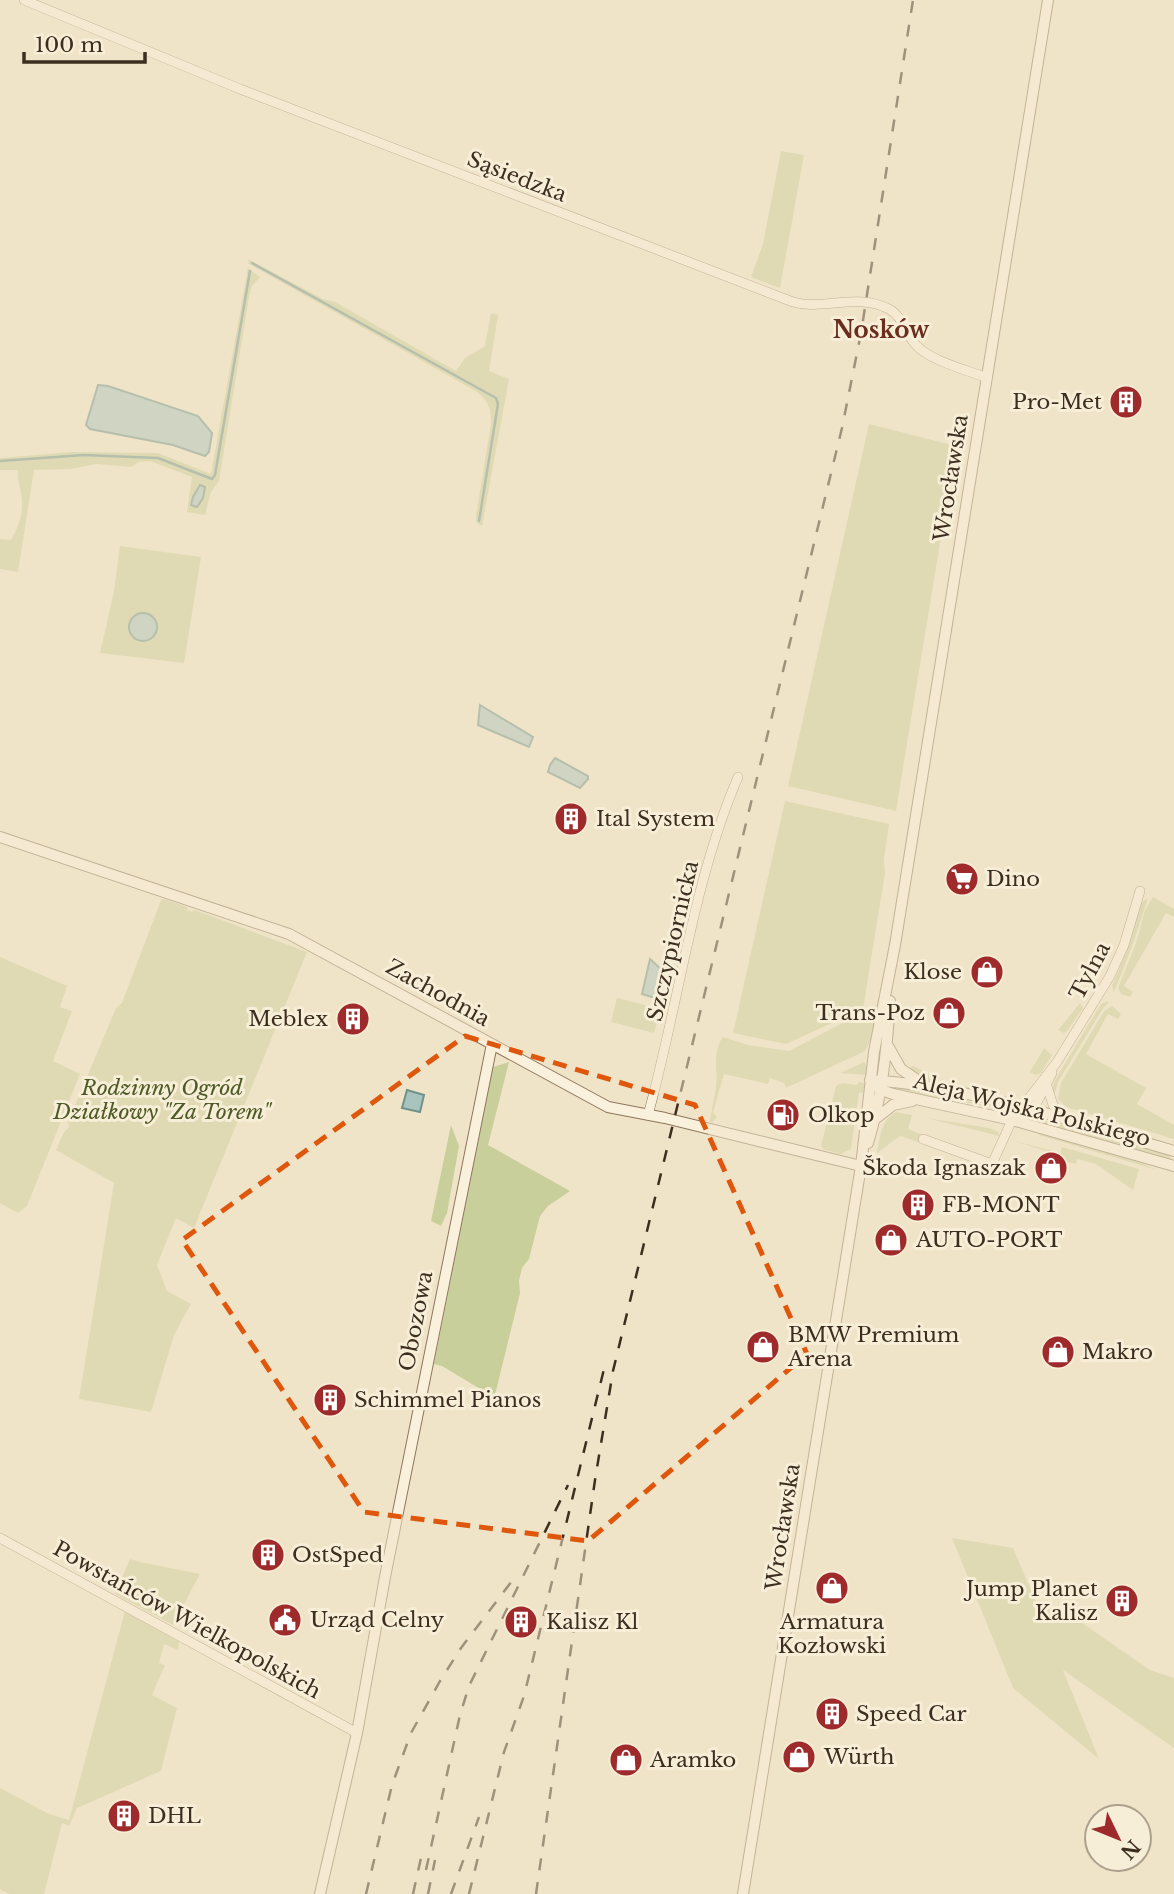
<svg xmlns="http://www.w3.org/2000/svg" width="1174" height="1894" font-family="'Libre Baskerville',serif">
<style>
.green{fill:#c9cf9b}
.water{fill:#a9c4bc;stroke:#6f938a;stroke-width:2}
.lines{fill:none;stroke-linecap:round;stroke-linejoin:round}
.stream{stroke:#6f938a;stroke-width:2.5}
.minor-casing{stroke:#8d765c;stroke-width:10}
.tertiary-casing{stroke:#8d765c;stroke-width:12}
.minor{stroke:#faf1dc;stroke-width:9}
.tertiary{stroke:#faf1dc;stroke-width:10}
.rail{stroke:#3d2e20;stroke-width:2.5;stroke-dasharray:12 12;stroke-linecap:butt}
.marked{fill:none;stroke:#df570d;stroke-width:5;stroke-dasharray:14 9;stroke-linejoin:round}
.labels{text-anchor:middle;stroke-width:6;stroke-linejoin:round;paint-order:stroke}
.street-label{font-size:21px;fill:#3d2e20;stroke:#f7eed8}
.poi-label{font-size:21px;fill:#3d2e20;stroke:#f7eed8;text-anchor:start}
.park-label{font-size:21px;font-style:italic;fill:#4d5a26;stroke:#f7eed8}
.neighbourhood-label{font-size:23px;font-weight:bold;fill:#6b2e1e;stroke:#f7eed8}
</style>
<rect width="100%" height="100%" fill="#f0e4c8"/>
<path class="green" d="M781,151L804,155L780,288L751,277L763,244Z
M248,259L323,299L335,302L456,371L465,358L485,346L491,313L498,315L489,371L509,379L482,526L476,522V516L491,424C492,408 487,399 474,390L249,264Z
M248,268L260,277L252,286L249,297L219,481L211,492L205,515L187,512L192,477L150,461L138,462L132,467L96,464L71,469L34,470L18,572L0,569V539L11,540C18,528 23,515 22,500C21,489 17,481 18,470H0V458L72,452L158,453L211,474Z
M869,424L956,446L896,811L788,786Z
M120,546L201,557L184,663L100,653L114,591Z
M785,801L889,824L884,860L885,873L863,1009L786,1044L733,1033Z
M1153,897L1174,909V917L1166,913L1124,986L1133,992L1130,997L1121,994L1118,988L1136,943L1145,910Z
M1148,898L1132,947L1114,992L1112,986L1126,953L1141,903Z
M164,899L187,907V910L192,912L195,910L307,952L194,1228L176,1218L157,1265L167,1291L191,1304L174,1335L151,1412L79,1399L114,1183L56,1150L64,1132L69,1127L68,1122L116,1008L122,1003L161,900Z
M0,957L67,986L60,1007L72,1011L53,1061L80,1074L27,1206L18,1213L0,1203Z
M617,998L661,1009L654,1033L611,1022Z
M1105,1002H1109L1102,1010L1058,1082L1054,1096L1052,1089L1055,1080L1101,1004Z
M1080,1003L1083,1008L1067,1031L1064,1033L1058,1030Z
M877,1005L872,1037L865,1051L786,1088L784,1083L770,1078L768,1084L724,1074L713,1112L717,1117L712,1123L710,1121C712,1109 714,1098 716,1087C718,1070 712,1051 723,1037L748,1045L789,1051Z
M1112,1006L1121,1014L1118,1019L1108,1014L1086,1054L1146,1088L1137,1104L1174,1125V1139L1066,1107L1058,1099L1061,1083L1104,1011Z
M1044,1048L1052,1055L1041,1073L1035,1075L1030,1072Z
M509,1062L488,1145L570,1191L548,1206L540,1216L529,1259L522,1268L519,1281L520,1293L495,1395L492,1396L442,1366L434,1364L493,1067Z
M864,1062L867,1066L866,1075L840,1073Z
M914,1066L940,1081L979,1090L923,1079L906,1069Z
M859,1082L865,1083L863,1093L859,1092L851,1149L840,1154L823,1149L821,1146L836,1086L842,1083L857,1085Z
M899,1086L1005,1109L898,1091Z
M896,1112L912,1115L908,1129L923,1135L921,1143L900,1136L877,1153C880,1138 881,1119 896,1112Z
M926,1118L989,1128L998,1132L1000,1136Z
M1043,1118L1169,1154L1171,1158L1169,1160L1042,1123Z
M451,1125L459,1146L447,1213L441,1226L431,1221Z
M1040,1132L1134,1160L1157,1170L1039,1135Z
M1008,1139L1060,1153L1062,1147L1139,1169L1133,1190L1096,1164L1077,1159L1076,1164L1058,1160L1059,1155Z
M952,1538L1013,1548L1035,1600L1050,1610L1072,1616L1150,1670L1174,1678V1748L1063,1670L1099,1759L1013,1688Z
M130,1559L140,1562L200,1574L173,1625L115,1594Z
M125,1611L179,1642L178,1650L164,1644L159,1663L165,1665L152,1695L177,1708L161,1771L77,1808L69,1826L62,1823L44,1894H9L0,1889V1788L49,1814L69,1820Z"/>
<path class="water" d="M98,385L108,386L198,416L212,433L209,452L205,456L173,445L90,429L86,425Z
M200,485L205,487L203,498L197,507L191,505L193,497Z
M129 627a14 14 0 1 1 28 0a14 14 0 1 1-28 0Z
M480,705L533,737L529,747L478,725Z
M555,758L588,776V779L580,788L548,772L550,765Z
M650,959L662,970L655,998L642,994Z
M407,1090L424,1095L420,1112L402,1108Z"/>
<g class="lines">
<path class="stream" d="M252,263L496,398L498,404L479,521
M0,461L84,455L158,458L212,479L215,475L250,271"/>
<defs>
<path id="minor" d="M24,0L240,89L793,302C824,311 855,292 889,309C904,317 905,336 918,347C932,361 967,370 987,378
M1047,1086L1053,1105L1066,1119
M648,1115C679,1003 692,885 738,777
M1014,1119L1033,1110L1052,1073
M923,1139L992,1164L1012,1120L1057,1062L1110,976L1124,945L1140,891
M0,1538L357,1733"/>
<path id="tertiary" d="M0,837L289,934L608,1107L665,1118L861,1166
M888,1046L901,1069L920,1082
M870,1080L881,1090L893,1094L1012,1120L1174,1166
M870,1080C974,1087 1075,1122 1174,1151
M875,1119L893,1105L912,1101
M868,1143C882,1097 887,1049 890,1001
M320,1894L357,1733L385,1577L492,1044
M743,1894L861,1166L874,1052L895,945L1048,0"/>
</defs>
<use href="#minor" class="minor-casing"/>
<use href="#tertiary" class="tertiary-casing"/>
<use href="#minor" class="minor"/>
<use href="#tertiary" class="tertiary"/>
<path class="rail" d="M426,1870L460,1715L469,1686L568,1485
M366,1894L392,1785L411,1733L440,1681L461,1648L512,1581
M413,1894L421,1858
M428,1894L435,1860
M451,1894L479,1817
M469,1894L504,1752L524,1696L605,1365
M536,1894L595,1480L613,1371L842,428L861,333L913,0"/>
</g>
<path d="M0 0H1174V1894H0ZM465,1036L695,1105L807,1354L588,1541L364,1512L182,1240Z" fill="#f0e4c8" fill-opacity=".55" fill-rule="evenodd"/>
<path class="marked" d="M465,1036L695,1105L807,1354L588,1541L364,1512L182,1240Z"/>
<defs>
<symbol id="building-disc" viewBox="-11 -11 22 22"><circle r="9.5" fill="#9e2a2b" stroke="#f7eed8"/><path d="M-4-6H4V6H1V3H-1V6H-4ZM-2.5-4.3h1.7v1.8h-1.7ZM.8-4.3h1.7v1.8H.8ZM-2.5-1h1.7V.8h-1.7ZM.8-1h1.7V.8H.8Z" fill="#fff"/></symbol>
<symbol id="supermarket-disc" viewBox="-11 -11 22 22"><circle r="9.5" fill="#9e2a2b" stroke="#f7eed8"/><path d="M-6-5.5h2.5l.6 2H6L4.5 2H-2.5L-4.4-4H-6ZM-1.5 3.2a1.3 1.3 0 1 0 .1 0ZM3 3.2a1.3 1.3 0 1 0 .1 0Z" fill="#fff"/></symbol>
<symbol id="shop-disc" viewBox="-11 -11 22 22"><circle r="9.5" fill="#9e2a2b" stroke="#f7eed8"/><path d="M-5-2.5h2.3a2.7 3.5 0 0 1 5.4 0H5L5.5 6h-11ZM-1.5-2.5h3a1.5 2.3 0 0 0-3 0Z" fill="#fff"/></symbol>
<symbol id="fuel-disc" viewBox="-11 -11 22 22"><circle r="9.5" fill="#9e2a2b" stroke="#f7eed8"/><path d="M-5.5-6h7V0h2V4h1.3V-2.5L3-4.5l.8-.8L6-3V5H2.5V1h-1V6h-7ZM-4.2-4.7v3.2H.2V-4.7Z" fill="#fff"/></symbol>
<symbol id="civic-disc" viewBox="-11 -11 22 22"><circle r="9.5" fill="#9e2a2b" stroke="#f7eed8"/><path d="M-.6-6.5H3V-4.5H.6V-3L4-1V1h2V6H-6V1h2V-1L-.6-3ZM-1.2 2.5V6h2.4V2.5Z" fill="#fff"/></symbol>
</defs>
<g fill-rule="evenodd">
<use href="#building-disc" x="1107" y="383" width="38" height="38"/>
<use href="#building-disc" x="552" y="800" width="38" height="38"/>
<use href="#supermarket-disc" x="943" y="860" width="38" height="38"/>
<use href="#shop-disc" x="968" y="953" width="38" height="38"/>
<use href="#shop-disc" x="930" y="994" width="38" height="38"/>
<use href="#building-disc" x="334" y="1000" width="38" height="38"/>
<use href="#fuel-disc" x="764" y="1096" width="38" height="38"/>
<use href="#shop-disc" x="1032" y="1149" width="38" height="38"/>
<use href="#building-disc" x="899" y="1186" width="38" height="38"/>
<use href="#shop-disc" x="872" y="1221" width="38" height="38"/>
<use href="#shop-disc" x="744" y="1328" width="38" height="38"/>
<use href="#shop-disc" x="1039" y="1333" width="38" height="38"/>
<use href="#building-disc" x="311" y="1381" width="38" height="38"/>
<use href="#building-disc" x="249" y="1536" width="38" height="38"/>
<use href="#shop-disc" x="813" y="1569" width="38" height="38"/>
<use href="#building-disc" x="1103" y="1582" width="38" height="38"/>
<use href="#civic-disc" x="266" y="1601" width="38" height="38"/>
<use href="#building-disc" x="502" y="1603" width="38" height="38"/>
<use href="#building-disc" x="813" y="1695" width="38" height="38"/>
<use href="#shop-disc" x="780" y="1738" width="38" height="38"/>
<use href="#shop-disc" x="607" y="1741" width="38" height="38"/>
<use href="#building-disc" x="105" y="1797" width="38" height="38"/>
</g>
<g class="labels">
<g class="street-label">
<text transform="translate(517 177) rotate(21)" y="7">Sąsiedzka</text>
<text transform="translate(951 478) rotate(-81)" y="7">Wrocławska</text>
<text transform="translate(673 941) rotate(-77)" y="7">Szczypiornicka</text>
<text transform="translate(1090 971) rotate(-62)" y="7">Tylna</text>
<text transform="translate(438 993) rotate(29)" y="7">Zachodnia</text>
<text transform="translate(1032 1110) rotate(14)" y="7">Aleja Wojska Polskiego</text>
<text transform="translate(416 1321) rotate(-79)" y="7">Obozowa</text>
<text transform="translate(783 1527) rotate(-81)" y="7">Wrocławska</text>
<text transform="translate(187 1620) rotate(29)" y="7">Powstańców Wielkopolskich</text>
</g>
<g class="poi-label">
<text x="1102" y="409" text-anchor="end">Pro-Met</text>
<text x="596" y="826">Ital System</text>
<text x="986" y="886">Dino</text>
<text x="962" y="979" text-anchor="end">Klose</text>
<text x="925" y="1020" text-anchor="end">Trans-Poz</text>
<text x="328" y="1026" text-anchor="end">Meblex</text>
<text x="808" y="1122">Olkop</text>
<text x="1026" y="1175" text-anchor="end">Škoda Ignaszak</text>
<text x="942" y="1212">FB-MONT</text>
<text x="916" y="1247">AUTO-PORT</text>
<text x="788" y="1342">BMW Premium<tspan x="788" dy="24">Arena</tspan></text>
<text x="1082" y="1359">Makro</text>
<text x="354" y="1407">Schimmel Pianos</text>
<text x="292" y="1562">OstSped</text>
<text x="1098" y="1596" text-anchor="end">Jump Planet<tspan x="1098" dy="24">Kalisz</tspan></text>
<text x="310" y="1627">Urząd Celny</text>
<text x="546" y="1629">Kalisz Kl</text>
<text x="832" y="1629" text-anchor="middle">Armatura<tspan x="832" dy="24">Kozłowski</tspan></text>
<text x="856" y="1721">Speed Car</text>
<text x="824" y="1764">Würth</text>
<text x="650" y="1767">Aramko</text>
<text x="148" y="1823">DHL</text>
</g>
<g class="park-label">
<text x="162" y="1095">Rodzinny Ogród<tspan x="162" dy="24">Działkowy "Za Torem"</tspan></text>
</g>
<g class="neighbourhood-label">
<text x="881" y="338">Nosków</text>
</g>
</g>
<g transform="translate(1118 1838) rotate(133)"><circle r="33" fill="#f7eed8" stroke="#ada18e" stroke-width="2"/>
<path d="M0-5L12 26L0 18L-12 26Z" fill="#9e2a2b"/>
<text y="-10" font-size="19" font-weight="bold" text-anchor="middle" fill="#3d2e20">N</text>
</g>
<path d="M24 52v10h121v-10" fill="none" stroke="#3d2e20" stroke-width="3.5"/>
<text x="35" y="52" font-size="21" fill="#3d2e20" stroke="#f7eed8" stroke-width="5" paint-order="stroke">100 m</text>
</svg>
